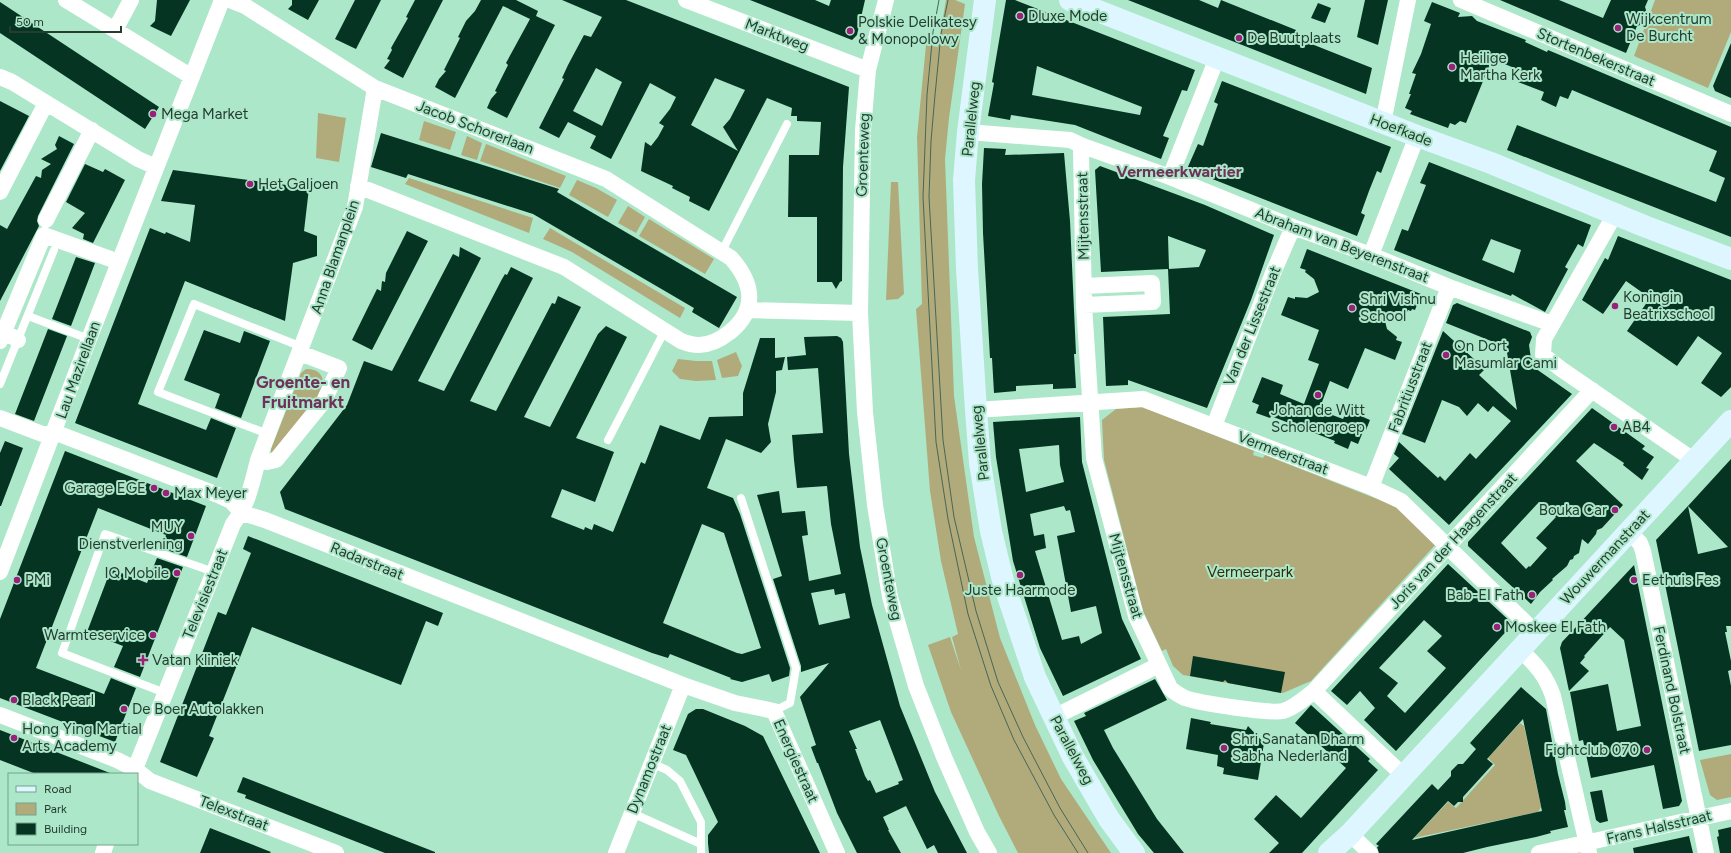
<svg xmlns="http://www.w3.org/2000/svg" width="1731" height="853" font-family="Figtree,sans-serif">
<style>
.green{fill:#b1ab7c}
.building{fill:#053422;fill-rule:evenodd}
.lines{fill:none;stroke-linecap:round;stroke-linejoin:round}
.lane{stroke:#fff;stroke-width:8}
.street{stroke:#fff;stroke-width:16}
.secondary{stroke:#ddf6ff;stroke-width:22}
.tram{stroke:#466656;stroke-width:1}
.poi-dot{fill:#9a2079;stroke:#abe7c8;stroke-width:1.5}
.labels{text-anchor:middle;stroke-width:4;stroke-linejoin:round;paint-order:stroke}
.poi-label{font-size:15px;fill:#253d31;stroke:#abe7c8;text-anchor:start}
.street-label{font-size:15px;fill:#253d31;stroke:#abe7c8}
.park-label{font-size:15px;fill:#302c0a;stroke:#abe7c8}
.neighbourhood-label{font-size:16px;font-weight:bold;fill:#6e325a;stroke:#abe7c8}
.quarter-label{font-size:17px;font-weight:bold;fill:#6e325a;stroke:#abe7c8}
</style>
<rect width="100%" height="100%" fill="#abe7c8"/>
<path class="green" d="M946,0H955L965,4L949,118L945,159L954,396L974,537L1000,638L1035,725L1061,779L1111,853H1018L999,816L951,712L928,645L950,637L961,670L952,637L958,634L941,561L930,491L916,309L922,304L917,137L926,45L938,47Z
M1655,0H1731V32L1708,88L1634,56Z
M318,113L346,118L339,162L316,158Z
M424,121L456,132L450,150L419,140Z
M467,136L482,143L477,160L461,155Z
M486,144L566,176L560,188L480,161Z
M409,178L533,218L529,233L405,184Z
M577,180L596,188L617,200L608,217L569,195Z
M891,182H898L904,294L898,299L886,300Z
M628,206L645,217L636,233L618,223Z
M649,219L714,259L705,274L639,236Z
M550,228L685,308L680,318L572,252L543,239Z
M736,352L742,366L738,376L722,378L717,360Z
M678,359L696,361H712L716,380L696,381L680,379L672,371Z
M306,369C324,369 325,381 321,395L273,453L271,452V449L301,373Z
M1143,407L1254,451L1253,455L1263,458L1265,455L1395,506L1436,544L1311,681L1283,693L1183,675L1173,666L1166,649L1162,651L1143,611L1104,460L1102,420L1116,409Z
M1520,723L1524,726L1541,807L1538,812L1414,838L1448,802L1456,808L1495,765L1488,758Z
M1731,754V797L1717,800L1710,795L1700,760Z"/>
<path class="building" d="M157,0H190L171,36L150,26L155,21Z
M292,0H319L308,20L288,9L292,5Z
M355,0H381L356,49L335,39Z
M415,0H443L403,78L384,68L390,60L387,59L392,50L391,48L408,18L406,17Z
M481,0H516L538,11L536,16L555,25L507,118L487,108L491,99L497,92L495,91L508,65L506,63L530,19L503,6L455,98L435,87L439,79L446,71L444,70L460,38L458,37L466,21L475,11Z
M562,0H626L849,87L843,167L842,281L840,282L836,289L832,282H817V217H788L789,155H819L821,122L797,121V116H791L792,108L767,98L709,211L689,201L690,197L672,188L673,186L641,171L645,142L651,146L658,137L664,126L659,123L670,109L676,97L650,83L611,159L590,148L596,136L568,122L559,138L539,128L564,79L562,78L568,65L584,35L591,37L602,17ZM596,68L622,82L602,126L573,111ZM715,78L745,90L730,119L723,127L738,151L691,125Z
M750,0H815L829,6L831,0H865L857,35L852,40Z
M1006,0H1015L1195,70L1187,91L1182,90L1163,136L1169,138L1161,159L1075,125L1011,115L1010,120L988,116L994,83L992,82ZM1037,66L1142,107L1140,115L1032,95Z
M1128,0H1199L1218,8L1221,0L1296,30L1294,37L1372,68L1366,94Z
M1365,0H1388L1378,45L1357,37Z
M1500,0H1559L1603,18L1611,0H1648L1645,7L1646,10L1640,25L1637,26L1626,53Z
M0,2L159,107L145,129L0,33Z
M1432,2L1460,13L1458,17L1472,16L1477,21L1526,40L1525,42L1547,52L1548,50L1731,127V237L1507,150L1517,125L1716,202L1725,178L1709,171L1717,151L1572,90L1568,99L1560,96L1556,107L1541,100L1544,92L1518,82L1522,71L1492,59L1466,123L1460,121L1455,125L1450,123L1448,128L1410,114L1412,111L1405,108L1411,94H1409L1416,74L1412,73L1421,54L1431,24L1424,21Z
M1318,3L1331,8L1325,23L1311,18Z
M1731,43V98L1715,91L1713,86Z
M1222,81L1391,147L1381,173L1377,171L1369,191L1361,213L1365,215L1357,236L1187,169L1198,144L1203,146L1218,104L1214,102Z
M0,101L29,116L0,171Z
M381,133L559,189L557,192L737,297L719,328L692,312L694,308L533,214L408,174L406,178L371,167Z
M59,136L74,144L38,216L37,221L39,226L0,301V225L7,229L36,176L41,178L42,170L51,164L41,159L57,149L55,145Z
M984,148L1006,149L1005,155L1064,153L1070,221L1076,354H1074L1076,388L1053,389V384L1034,385L1016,386V391L994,393L992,358H990L983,233L982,184Z
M1429,162L1591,225L1583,247L1578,244L1565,267L1568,269L1545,312L1512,294L1511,296L1394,250L1402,229L1408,231L1426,185L1420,183ZM1491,239L1521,250L1514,273L1482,260Z
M85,164L103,172L105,169L125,180L93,243L83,239L84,234L72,228L85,213L66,202Z
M1100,166L1205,205L1274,235L1251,300L1207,408L1128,380V385L1106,386L1103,317L1170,314L1168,269L1101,272L1095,170ZM1168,236L1206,250L1199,267L1169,269Z
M173,170L309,188L304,231L317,236V256L293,263L285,321L185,281L138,404L206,430L211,418L236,428L217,478L75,423L150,228L165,234L166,232L190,242L195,205L161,201Z
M407,231L428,241L372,350L352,340L377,289L381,291L382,281L385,282L386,273Z
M1618,236L1731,280V387L1721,397L1701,383L1722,353L1698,336L1677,366L1627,331L1650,298L1626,281L1603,314L1582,300L1605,258L1608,260Z
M460,247L481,258L418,381L444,391L502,279L505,274L507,275L511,267L533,278L470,401L496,411L552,303L555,304L558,296L581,307L524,417L550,427L598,334L606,326L627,337L576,438L614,452L595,502L562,489L551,517L584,530L585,527L592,530L594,524L613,532L641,462L645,464L660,425L700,440L709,417L743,416V393L760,338H775V358L785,357L782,370L776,371V392L768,424L771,442L761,453L726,439L707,488L733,498L740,514L790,668L789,676L772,682L769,674L742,682L730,679L731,678L670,654L668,658L652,653L285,509L280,492L347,405L364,361L392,371L453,254L459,257ZM702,524L724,533L761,648L742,654L737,653L663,623Z
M1307,249L1421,294L1415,310L1412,309L1411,311L1408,310L1407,312L1396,311L1384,317L1387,329L1397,337L1396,340L1402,342L1395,360L1365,348L1348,389L1330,381L1319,410L1343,419L1347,410L1370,420L1366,430L1364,429L1358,444L1351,441L1348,449L1334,443L1335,441L1271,416L1270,418L1256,413L1259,405L1252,402L1262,377L1283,385L1280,394L1304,404L1319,364L1308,360L1319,330L1281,315L1288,297L1295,299V297L1307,298L1319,292L1314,279L1305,272L1306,270L1300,268Z
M76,257L95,263L71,326L52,319Z
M1457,303L1530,332L1532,337L1529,345L1532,366L1572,394L1449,525L1389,469L1399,458L1394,454L1399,442L1438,478L1440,476L1445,481L1470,453L1476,459L1511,421L1493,406L1488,412L1478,403L1467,416L1459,407L1442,400L1425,443L1402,434L1443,331L1485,369L1479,375L1517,410L1506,347L1446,323L1453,305Z
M48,329L67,336L34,421L15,414Z
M204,330L240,343L244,331L270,341L241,418L215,408L220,394L184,380Z
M837,336L841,338L843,342L849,454L860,547L872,605L900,706L935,792L967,853H938L934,845L927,849L906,806L883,817L889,830H888L901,853H857L837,813L818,763H817L811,747L816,745L800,697L829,663L801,672V666L773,579L782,576L757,495L779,491L782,513L805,511L808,535L802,536L809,581L841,574L831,524L827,486L797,488L794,460L792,435L823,433L818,368L788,370L787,357L806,355L804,337ZM834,589L835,595L845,593L850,618L819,625L811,593ZM880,720L903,780L898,782L899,784L876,793L870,780L868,781L865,776L855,749H857L849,731Z
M1592,408L1645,446L1642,449L1654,457L1646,468L1649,469L1642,480L1623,465L1624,463L1594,443L1576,461L1623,505L1602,528L1597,530L1596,534L1588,544L1582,539L1579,553L1574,556L1573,559L1570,560L1567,566L1552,579L1553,580L1540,592L1531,604L1468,546V542ZM1539,502L1556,517L1536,538L1547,548L1530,567L1529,566L1526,569L1501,543Z
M1080,417L1082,462L1122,619L1141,659L1063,696L1040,648L1013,561L996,457L993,422ZM1059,445L1060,465L1064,482L1026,492L1019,449ZM1064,506L1066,511L1070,510L1075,532L1057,536L1071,612L1096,606L1102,633L1081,644L1079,636L1062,640L1035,551L1046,548L1044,534L1034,536L1030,514Z
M5,441L23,448L1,506H0V453Z
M65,451L206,506L187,557L161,548L166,535L98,508L36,668L104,694L111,678L136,688L115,742L0,698V619Z
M1731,459V626H1726L1727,632H1725L1731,661V670L1728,671L1731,686V745L1699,751L1656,540L1688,506L1698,554L1728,547L1688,506Z
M248,536L443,613L438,626L426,621L401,685L252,627L209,736L214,738L197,777L160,762L218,612L226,615L251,553L243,549Z
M157,558L183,567L140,677L114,667L123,646L87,632L111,569L147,583Z
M1448,564L1513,624L1396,751L1364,720L1375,708L1360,691L1347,705L1331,691ZM1424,620L1442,636L1427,651L1446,668L1405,713L1387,696L1398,683L1379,668Z
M1634,565L1682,801L1679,806L1663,809L1654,765L1591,778L1583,740L1579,741L1570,692L1608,684L1617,731L1641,726L1624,640L1610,627L1584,656L1585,657L1580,663L1589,671L1569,691L1560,648L1562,642Z
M1193,656L1285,672L1281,693L1228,683L1225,680L1223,682L1190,676Z
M1155,679L1167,700L1104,730L1113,748L1157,819L1184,853H1154L1138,834L1093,760L1074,721L1086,716L1084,713Z
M1521,687L1546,709L1558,774L1565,802L1566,810H1564L1568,827L1550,831L1551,833L1536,837L1487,847L1463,853H1379L1377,847L1379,846L1376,844L1432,784L1438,790L1451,776V771L1458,764H1463L1476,749L1470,743ZM1523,719L1542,811L1412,840L1448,801L1454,806L1458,802H1463V797L1493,764L1487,759Z
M1311,705L1370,759L1368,761L1378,770L1302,853H1269L1279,843L1254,819L1276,795L1301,818L1346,768L1295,723Z
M696,709H703L745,726L763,736L820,853H709L708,843V835L718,822L686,755L673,750L688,714Z
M1191,718L1211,722L1210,724L1246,730L1248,726L1264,743L1258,780L1223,774L1224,768L1217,766L1218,755L1186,749Z
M0,730L110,773V774H36L0,760Z
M243,777L435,852V853H385L245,798L246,795L237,792Z
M1602,790L1608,821L1600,823L1596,820L1590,792Z
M1731,827V853H1720L1717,837L1719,836L1718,830Z
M210,828L271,852L270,853H200Z
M1689,836L1693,853H1634L1633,848Z"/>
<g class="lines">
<path class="lane" d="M722,251L787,124
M28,316L89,339
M0,384L54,250
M268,434L158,392L194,304L302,347
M608,440L664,332
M741,498L796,668L790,703L774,711
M165,693L62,653L105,534L214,572
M651,763L667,770L680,781L701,822V853
M632,813L701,844"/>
<path class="street" d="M66,0L192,77
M230,0L245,6L375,88L606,179L731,258C753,283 758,309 730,332C721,339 710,345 699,345C693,345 686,343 681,341L564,267L358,186
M686,0L868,70
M886,0L868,70L863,130L860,313L865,412L875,505L890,597L916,686L944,757L977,832L989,853
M1461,0L1731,114
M115,30L131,0
M0,77L12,82L138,159L156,167
M1383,123L1408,0
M968,132L1070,140L1083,146L1170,177L1293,227L1371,255L1449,287L1552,324
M1083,146L1081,150L1084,305L1094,458L1136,616L1170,688C1174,692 1179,695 1185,698C1199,703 1270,714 1283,711C1294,708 1305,698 1314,691L1592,390
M1170,177L1217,58
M0,192L46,103
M1615,214L1544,339L1543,355L1561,369L1695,461
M46,220L92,130
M1371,255L1417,136
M1084,286L1152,283L1153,302L1084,305
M748,310L860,313
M0,329L18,340
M0,341L44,235L119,262
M976,410L1143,399L1371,487L1401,501L1536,633
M0,418L45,435L54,432L218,495L231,501L242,513L265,520L683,685L735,703L774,711L837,853
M1214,426L1273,273L1293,227
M258,460L267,462L276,460L324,401L339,368L300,353
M1371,487L1449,287
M1629,532L1640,543L1643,551L1706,853
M0,572L89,339L222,0
M1520,650C1536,664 1546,676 1553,696L1589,853
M1314,691L1404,776
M0,715L117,760L135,769L150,781L336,853
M1054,717L1159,665
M133,774L233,524C248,505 252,483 258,460L355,207L375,88
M1350,834L1370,853
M103,853L106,844
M616,853L683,685
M1539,853L1731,811"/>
<path class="secondary" d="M985,0L968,132L964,180L967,269L976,410L980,463L991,531L1003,581L1035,677L1073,757L1109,819L1134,853
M1070,0L1417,136L1491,163L1644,226L1731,259
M1329,853L1350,834L1731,421"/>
<path class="tram" d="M939,0L933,32L927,95L923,197L936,442L948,519L968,614L991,686L1014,740L1054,815L1078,853
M948,0L941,34L935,95L931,141L929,197L943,440L954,517L976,611L998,682L1023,737L1060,808L1088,853"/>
</g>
<g class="poi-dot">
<circle cx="1020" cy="16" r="4"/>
<circle cx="1618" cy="28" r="4"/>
<circle cx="850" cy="31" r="4"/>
<circle cx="1239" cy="38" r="4"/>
<circle cx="1452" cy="67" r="4"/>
<circle cx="153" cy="114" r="4"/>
<circle cx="250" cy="184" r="4"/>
<circle cx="1615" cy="306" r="4"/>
<circle cx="1352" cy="308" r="4"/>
<circle cx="1446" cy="355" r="4"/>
<circle cx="1318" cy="395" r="4"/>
<circle cx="1614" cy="427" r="4"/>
<circle cx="154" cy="488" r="4"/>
<circle cx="166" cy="493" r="4"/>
<circle cx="1615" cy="510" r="4"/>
<circle cx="191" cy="536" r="4"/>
<circle cx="177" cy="573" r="4"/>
<circle cx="1020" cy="575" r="4"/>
<circle cx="17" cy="580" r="4"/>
<circle cx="1634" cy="580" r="4"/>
<circle cx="1532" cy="595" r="4"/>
<circle cx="1497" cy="627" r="4"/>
<circle cx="153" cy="635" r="4"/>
<path d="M141 654h4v4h4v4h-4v4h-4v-4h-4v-4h4z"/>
<circle cx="14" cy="700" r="4"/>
<circle cx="124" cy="709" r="4"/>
<circle cx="14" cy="738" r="4"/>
<circle cx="1224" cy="748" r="4"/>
<circle cx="1647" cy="750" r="4"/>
</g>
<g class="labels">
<g class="poi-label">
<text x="1028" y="21">Dluxe Mode</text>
<text x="1626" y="24">Wijkcentrum<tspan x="1626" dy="17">De Burcht</tspan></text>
<text x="858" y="27">Polskie Delikatesy<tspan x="858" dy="17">&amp; Monopolowy</tspan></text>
<text x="1247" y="43">De Buutplaats</text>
<text x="1460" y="63">Heilige<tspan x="1460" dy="17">Martha Kerk</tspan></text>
<text x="161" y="119">Mega Market</text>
<text x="258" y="189">Het Galjoen</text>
<text x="1623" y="302">Koningin<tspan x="1623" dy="17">Beatrixschool</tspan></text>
<text x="1360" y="304">Shri Vishnu<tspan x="1360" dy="17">School</tspan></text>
<text x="1454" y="351">On Dort<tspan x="1454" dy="17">Masumlar Cami</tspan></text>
<text x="1318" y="415" text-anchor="middle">Johan de Witt<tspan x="1318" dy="17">Scholengroep</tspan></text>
<text x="1622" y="432">AB4</text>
<text x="146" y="493" text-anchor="end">Garage EGE</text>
<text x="174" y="498">Max Meyer</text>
<text x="1607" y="515" text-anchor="end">Bouka Car</text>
<text x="183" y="532" text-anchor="end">MUY<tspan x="183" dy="17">Dienstverlening</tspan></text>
<text x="169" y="578" text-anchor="end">IQ Mobile</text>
<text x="25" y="585">PMi</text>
<text x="1642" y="585">Eethuis Fes</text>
<text x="1020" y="595" text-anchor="middle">Juste Haarmode</text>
<text x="1524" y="600" text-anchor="end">Bab-El Fath</text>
<text x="1505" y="632">Moskee El Fath</text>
<text x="145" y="640" text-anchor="end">Warmteservice</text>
<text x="152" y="665">Vatan Kliniek</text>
<text x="22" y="705">Black Pearl</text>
<text x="132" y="714">De Boer Autolakken</text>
<text x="22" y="734">Hong Ying Martial<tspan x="22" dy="17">Arts Academy</tspan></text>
<text x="1232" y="744">Shri Sanatan Dharm<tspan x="1232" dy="17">Sabha Nederland</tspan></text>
<text x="1639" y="755" text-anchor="end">Fightclub 070</text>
</g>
<g class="street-label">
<text transform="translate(777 35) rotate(21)" y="5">Marktweg</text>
<text transform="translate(1596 57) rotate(23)" y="5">Stortenbekerstraat</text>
<text transform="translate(971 119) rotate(-84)" y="5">Parallelweg</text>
<text transform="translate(475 127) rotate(21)" y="5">Jacob Schorerlaan</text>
<text transform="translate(1401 130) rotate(21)" y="5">Hoefkade</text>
<text transform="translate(863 155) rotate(-88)" y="5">Groenteweg</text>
<text transform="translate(1083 216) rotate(-91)" y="5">Mijtensstraat</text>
<text transform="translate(1342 245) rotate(21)" y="5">Abraham van Beyerenstraat</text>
<text transform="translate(335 257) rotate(-71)" y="5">Anna Blamanplein</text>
<text transform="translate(1252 326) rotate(-68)" y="5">Van der Lissestraat</text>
<text transform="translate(78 370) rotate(-70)" y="5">Lau Mazirellaan</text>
<text transform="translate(1410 387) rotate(-69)" y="5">Fabritiusstraat</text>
<text transform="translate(980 443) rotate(-96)" y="5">Parallelweg</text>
<text transform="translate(1283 453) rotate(21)" y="5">Vermeerstraat</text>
<text transform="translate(1453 541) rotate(-47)" y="5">Joris van der Haagenstraat</text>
<text transform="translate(1605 557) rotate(-47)" y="5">Wouwermanstraat</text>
<text transform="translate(367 561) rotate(22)" y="5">Radarstraat</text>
<text transform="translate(1126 576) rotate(74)" y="5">Mijtensstraat</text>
<text transform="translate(889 579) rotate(79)" y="5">Groenteweg</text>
<text transform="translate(205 594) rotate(-68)" y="5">Televisiestraat</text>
<text transform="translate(1672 690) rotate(78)" y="5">Ferdinand Bolstraat</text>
<text transform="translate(1072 750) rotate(62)" y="5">Parallelweg</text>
<text transform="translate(796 761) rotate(66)" y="5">Energiestraat</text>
<text transform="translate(649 769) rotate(-68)" y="5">Dynamostraat</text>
<text transform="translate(234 813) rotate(21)" y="5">Telexstraat</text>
<text transform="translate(1659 827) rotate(-13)" y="5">Frans Halsstraat</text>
</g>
<g class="park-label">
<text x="1250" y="577">Vermeerpark</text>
</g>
<g class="neighbourhood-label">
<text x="1179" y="177">Vermeerkwartier</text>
</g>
<g class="quarter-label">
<text x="303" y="388">Groente- en<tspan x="303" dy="20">Fruitmarkt</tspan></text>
</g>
</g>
<rect x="8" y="773" width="130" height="72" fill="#abe7c8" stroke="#75a38c"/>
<rect x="16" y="786" width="20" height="6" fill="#ddf6ff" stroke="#75a38c"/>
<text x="44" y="793" font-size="12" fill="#253d31">Road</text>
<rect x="16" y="803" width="20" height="12" fill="#b1ab7c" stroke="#75a38c"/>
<text x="44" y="813" font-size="12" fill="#253d31">Park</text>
<rect x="16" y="823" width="20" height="12" fill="#053422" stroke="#75a38c"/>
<text x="44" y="833" font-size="12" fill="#253d31">Building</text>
<path d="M10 26v6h111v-6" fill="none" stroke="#253d31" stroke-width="2"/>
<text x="16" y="26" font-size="12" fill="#253d31" stroke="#abe7c8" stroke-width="3" paint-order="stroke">50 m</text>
</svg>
